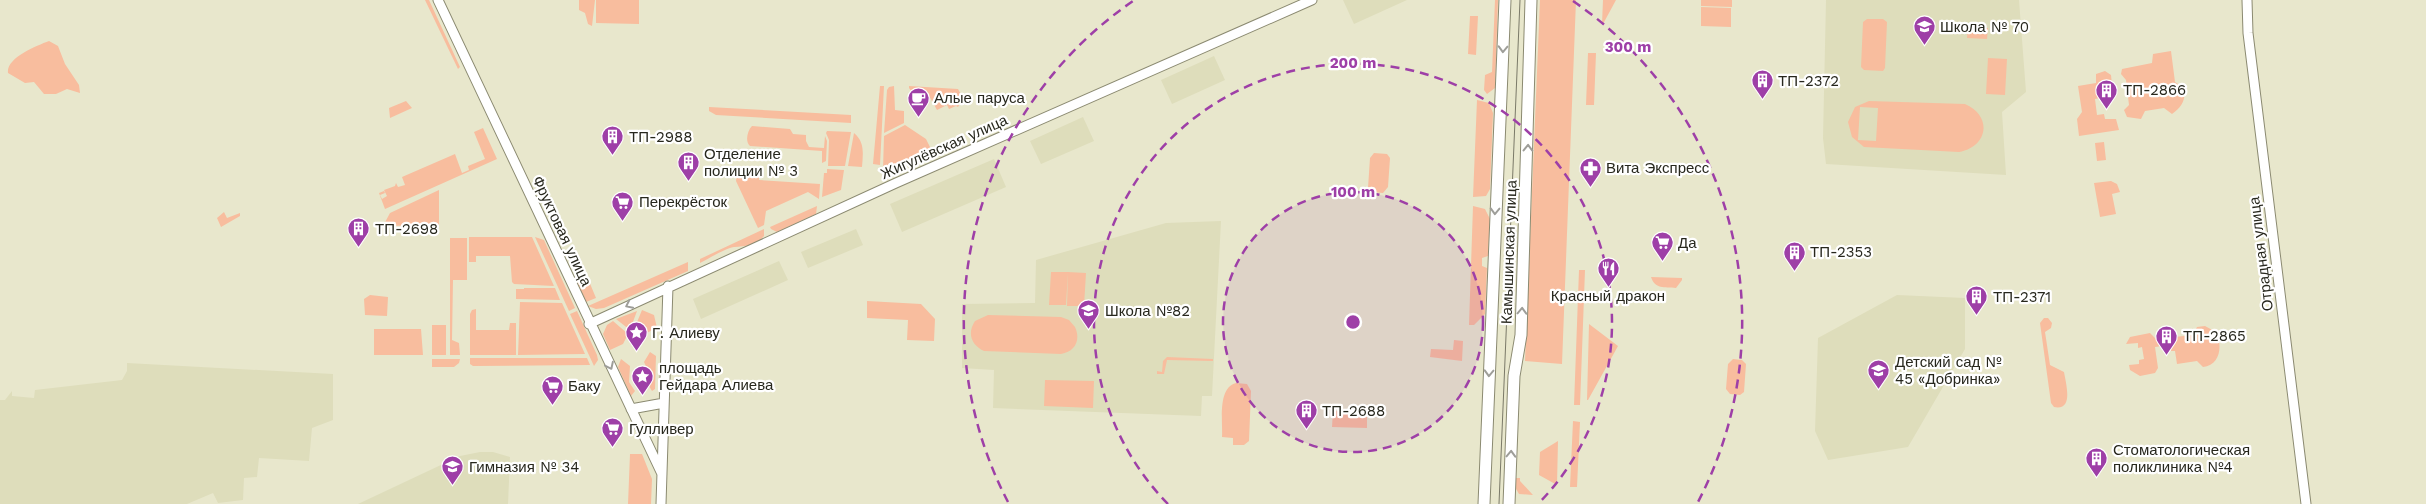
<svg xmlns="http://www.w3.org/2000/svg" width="2426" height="504" font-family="'Work Sans',sans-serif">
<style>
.built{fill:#deddbb}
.green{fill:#f8bd9e;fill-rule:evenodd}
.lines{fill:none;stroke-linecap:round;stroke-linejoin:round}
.minor-casing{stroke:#8b8a71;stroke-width:11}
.major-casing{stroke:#8b8a71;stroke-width:13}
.minor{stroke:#fff;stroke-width:9}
.major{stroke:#fff;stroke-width:11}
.tram{stroke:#7a7968;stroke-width:1}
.oneway{stroke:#9e9e99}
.ring{fill:none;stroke:#9e3fa7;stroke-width:2.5;stroke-dasharray:9 6}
.labels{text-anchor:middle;stroke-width:4.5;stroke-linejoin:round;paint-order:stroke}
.poi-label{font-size:15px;fill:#27271d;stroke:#fff;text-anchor:start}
.street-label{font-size:15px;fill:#27271d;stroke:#fff}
.centre{fill:#9e3fa7;stroke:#fff;stroke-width:2.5}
.ring-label{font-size:15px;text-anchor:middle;font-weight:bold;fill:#9e3fa7;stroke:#fff;stroke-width:4.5;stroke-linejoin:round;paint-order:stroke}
</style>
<rect width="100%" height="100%" fill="#e8e7cc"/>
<path class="built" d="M1343,0H1407L1354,24Z
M1826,0H2019L2026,92L2002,112L2006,175L1826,164L1823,138Z
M1214,56L1225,80L1172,104L1161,80Z
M1083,117L1094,141L1041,164L1030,141Z
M994,159L1006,187L902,232L890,204Z
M1221,221L1212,396H1202L1201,416L993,408L994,370L962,368V304L1035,303L1036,260L1166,223Z
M856,229L863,245L808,268L801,252Z
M779,261L788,280L701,319L693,299Z
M1897,295L1965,298V349L1908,447L1828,460L1815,431L1818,338Z
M127,363L333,374V420L312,428L309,461L259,458L257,477L244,478L243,500L218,503L213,493L187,504H0V400H5L12,391V396L34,398L35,390L122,380L127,371Z
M480,452H493L510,457L508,504H358L460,456Z"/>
<path class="green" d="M425,0H429L460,67L458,69Z
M579,0H595L592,26L588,24L585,13L579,10Z
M596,0H639V24L596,23Z
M1495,0H1498L1495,88L1487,94L1484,90L1485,75L1492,72Z
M1540,0H1576L1562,364L1525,361Z
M1603,0H1616L1603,24H1602Z
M1701,0H1732V7L1701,6Z
M1701,7L1731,8V27L1701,26Z
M1470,16H1478L1476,55L1468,54Z
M1867,19H1883L1887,22L1885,68L1883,71L1864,70L1861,67L1863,22Z
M1968,27L1988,28L1987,39L1967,38Z
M49,41L58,46L65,64L79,85L80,93L67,89L56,94H44L34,82L25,83L8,73C6,58 36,46 49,41Z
M2171,51L2175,82L2184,88C2186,100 2182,107 2172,114L2164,108L2145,111L2141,119L2127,117L2124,110L2129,105L2126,80L2121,74L2122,69L2152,63L2153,54Z
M1588,53H1596L1594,105H1586Z
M1988,58L2007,59L2005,95L1986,94Z
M2105,71L2111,75L2113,95L2095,99L2097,115L2104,114L2105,119H2116L2119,130L2079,136L2077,119L2082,112L2078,86L2096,83V74Z
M880,86H884L880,165L873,164Z
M894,86L895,110L904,111V123L884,133L887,90L889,87Z
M909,86L958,89L963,98L958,107L956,106L949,109L947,105L937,110L928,94L918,100L909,88Z
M1477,100L1489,103L1493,113L1490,189L1486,196L1473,197Z
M406,101L412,108L390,118L389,108Z
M1869,101L1965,104C1993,116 1988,147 1959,152L1864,147L1852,137L1848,122L1855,107ZM1860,107L1878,108L1876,141L1858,140Z
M709,107L851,115V123L716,115L709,111Z
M905,125L926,139L932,151L889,170L883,169L884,136Z
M752,126L790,129L793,134L806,135V141L809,147L824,148L825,136L827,141L826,161L822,163V151L750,146C745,142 747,131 752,126Z
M483,128L497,159L385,209L379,193L384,191L385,193L380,195L382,199L387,196L384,190L395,186L396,183L398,187L405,185L402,177L455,154L462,173L469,170L468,166L485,159L474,132Z
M827,131L851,132L845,166H828L829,140L826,133Z
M854,133C865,142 863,154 862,167L848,166Z
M2104,142L2106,160L2097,161L2095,143Z
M1374,153L1387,154L1390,158L1388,187L1383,193L1372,192L1368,188L1370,158Z
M738,166L759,168V180L820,184L819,199L808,192L766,211L764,225L758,228L736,181Z
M827,169L844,170L841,190L822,197L824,173H827Z
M2111,181L2117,184L2120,192L2112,194L2116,214L2100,217L2094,183Z
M439,190V225L383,226L390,213Z
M817,206L816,214L777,232L771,229L770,227Z
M1473,206L1485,209L1490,219L1488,256L1482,258V266L1487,268L1485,314L1474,325H1469Z
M224,212L227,218L240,213V216L221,227L217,218Z
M764,229V236C756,246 745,246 734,247C724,249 710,258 700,263V259Z
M469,237H532L554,286L514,284L512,282L510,256H476V262H469Z
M535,237L544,240L575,308L569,311Z
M450,238H467V280H453L452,340L459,343L460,355H450Z
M688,262V271L604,308L596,309L588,306Z
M1579,270H1585L1580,405H1574Z
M1051,272H1068L1066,305H1049Z
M1068,272L1086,273L1084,306H1067Z
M586,274L596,298L586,302L576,279L579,275Z
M1651,277L1682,278V280L1676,288C1664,287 1655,289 1651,277Z
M524,288H555L560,300L516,299V289H524Z
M370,295L388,297L387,316L365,315L364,299Z
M867,301L921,304L935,319L934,341L907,340L908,320L867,318Z
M520,302L562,303L585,354L518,355Z
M476,309V330H509L510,323H516V355H470V314L472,310Z
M642,310L654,315L657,328L638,337L633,332Z
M577,311L597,355L598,360L594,366L570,314Z
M637,311L630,330L616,319Z
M988,315L1061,317L1069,320L1075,327C1081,340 1075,352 1061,354L984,351C971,345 967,333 975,321Z
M2044,318H2048L2052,323L2051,328L2045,332L2050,365L2064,372C2066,384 2074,411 2054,407L2051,403L2040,323Z
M613,321L628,334L623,344L610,350L603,334L607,325Z
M1589,324L1618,346L1588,400H1587Z
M432,325H446V355H432Z
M2205,326L2216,332C2223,346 2220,365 2203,367L2197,361L2177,364L2175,351H2171L2170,345L2155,347L2158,368L2155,373L2140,376L2130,370L2129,365L2139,364V360L2144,359L2142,347L2138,348V343L2126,344L2130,337L2150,333L2156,339L2193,335L2197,327Z
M374,329H421L423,355H374Z
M1454,340L1463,341L1462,361L1430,357L1431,349L1453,350Z
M650,352L656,356L655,389L652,391L649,386L650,375L644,362Z
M1167,357L1213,359V361L1167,360L1164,374H1157V371L1162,372L1163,361Z
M470,358H587L590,365L473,366L470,364Z
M432,359H460L459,363L454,367H432Z
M621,359L630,366L629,382L635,391L631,396L618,367Z
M1733,359L1742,360L1746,364L1744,392L1740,395L1730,394L1726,389L1728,364Z
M1045,380L1094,381L1093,408L1044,406Z
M1236,383L1247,384L1251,391L1249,441L1244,445H1233V438L1222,437C1223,422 1217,388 1236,383Z
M1333,411L1367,412V428L1332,427Z
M1573,421L1580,422L1577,487H1570Z
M1558,441L1557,485L1539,475L1540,452Z
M630,454H642L652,479L651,504H628Z
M1516,478H1520V481L1533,495L1519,494L1515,487Z"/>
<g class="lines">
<defs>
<path id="minor" d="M438,0L662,474
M2247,0L2248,33L2306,504
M589,324L896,183L1312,0
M631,409L664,403
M661,504L668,286"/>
<path id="major" d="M1484,504L1505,0
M1509,504L1514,376L1521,335L1531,0"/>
</defs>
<use href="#minor" class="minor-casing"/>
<use href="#major" class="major-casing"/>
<use href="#minor" class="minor"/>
<use href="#major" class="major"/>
<path class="tram" d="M1499,504L1520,0"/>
</g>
<defs><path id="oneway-chevron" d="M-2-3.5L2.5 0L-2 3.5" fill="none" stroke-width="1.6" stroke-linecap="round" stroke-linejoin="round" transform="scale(1.25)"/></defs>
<g class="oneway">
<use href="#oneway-chevron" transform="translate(1503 49) rotate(92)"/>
<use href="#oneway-chevron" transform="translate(1528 148) rotate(-89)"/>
<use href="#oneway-chevron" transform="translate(1495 211) rotate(92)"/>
<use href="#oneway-chevron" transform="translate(629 305) rotate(154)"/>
<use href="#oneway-chevron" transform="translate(1522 311) rotate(-88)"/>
<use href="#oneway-chevron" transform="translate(610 366) rotate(64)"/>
<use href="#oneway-chevron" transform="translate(1489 373) rotate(92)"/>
<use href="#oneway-chevron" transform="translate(1511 454) rotate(-88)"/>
</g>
<circle cx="1353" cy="322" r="130" fill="#9e3fa7" fill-opacity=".12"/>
<g class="ring">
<circle cx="1353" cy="322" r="130"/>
<path d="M1168 504A259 259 0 1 1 1538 504"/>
<path d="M1008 502A389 389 0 0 1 1133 1M1573 1A389 389 0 0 1 1698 502"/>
</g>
<defs>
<symbol id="school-pin" viewBox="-11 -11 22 30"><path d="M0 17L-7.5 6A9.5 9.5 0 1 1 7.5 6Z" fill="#9e3fa7" stroke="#fff"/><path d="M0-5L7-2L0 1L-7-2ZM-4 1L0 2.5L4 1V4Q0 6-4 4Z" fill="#fff"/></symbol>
<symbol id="building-pin" viewBox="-11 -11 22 30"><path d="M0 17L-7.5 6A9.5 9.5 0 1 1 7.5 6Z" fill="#9e3fa7" stroke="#fff"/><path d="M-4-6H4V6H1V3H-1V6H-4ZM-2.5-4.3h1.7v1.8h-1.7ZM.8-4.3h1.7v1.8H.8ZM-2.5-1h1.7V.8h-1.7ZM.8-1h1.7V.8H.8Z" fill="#fff"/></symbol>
<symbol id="cafe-pin" viewBox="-11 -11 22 30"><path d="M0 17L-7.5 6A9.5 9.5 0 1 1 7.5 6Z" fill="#9e3fa7" stroke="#fff"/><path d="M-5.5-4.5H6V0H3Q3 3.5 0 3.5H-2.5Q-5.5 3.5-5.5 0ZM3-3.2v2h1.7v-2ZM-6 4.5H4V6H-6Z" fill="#fff"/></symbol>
<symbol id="pharmacy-pin" viewBox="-11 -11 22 30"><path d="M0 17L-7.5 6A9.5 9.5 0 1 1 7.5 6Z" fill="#9e3fa7" stroke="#fff"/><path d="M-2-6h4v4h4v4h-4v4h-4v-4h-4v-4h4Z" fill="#fff"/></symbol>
<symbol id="supermarket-pin" viewBox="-11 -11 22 30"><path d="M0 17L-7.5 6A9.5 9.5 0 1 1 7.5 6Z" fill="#9e3fa7" stroke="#fff"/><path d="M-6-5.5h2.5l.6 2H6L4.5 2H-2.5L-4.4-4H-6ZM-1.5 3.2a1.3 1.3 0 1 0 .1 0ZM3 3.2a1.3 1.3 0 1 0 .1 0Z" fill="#fff"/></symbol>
<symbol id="restaurant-pin" viewBox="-11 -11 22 30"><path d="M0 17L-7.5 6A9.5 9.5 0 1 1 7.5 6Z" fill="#9e3fa7" stroke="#fff"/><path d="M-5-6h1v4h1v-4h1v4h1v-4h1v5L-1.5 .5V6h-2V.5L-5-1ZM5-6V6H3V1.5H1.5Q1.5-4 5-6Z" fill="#fff"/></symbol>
<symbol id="sight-pin" viewBox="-11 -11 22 30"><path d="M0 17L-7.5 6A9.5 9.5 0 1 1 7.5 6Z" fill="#9e3fa7" stroke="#fff"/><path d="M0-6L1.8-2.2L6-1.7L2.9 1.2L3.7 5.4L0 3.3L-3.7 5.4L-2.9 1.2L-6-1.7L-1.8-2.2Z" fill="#fff"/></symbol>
</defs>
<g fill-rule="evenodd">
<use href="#school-pin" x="1912" y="14" width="25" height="34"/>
<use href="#building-pin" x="1750" y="68" width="25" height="34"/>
<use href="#building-pin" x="2094" y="78" width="25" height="34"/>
<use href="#cafe-pin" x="906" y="86" width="25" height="34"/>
<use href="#building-pin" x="600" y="124" width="25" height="34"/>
<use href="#building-pin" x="676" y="150" width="25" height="34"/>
<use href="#pharmacy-pin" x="1578" y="156" width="25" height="34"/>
<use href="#supermarket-pin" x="610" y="190" width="25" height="34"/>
<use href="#building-pin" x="346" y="216" width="25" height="34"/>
<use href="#supermarket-pin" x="1650" y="230" width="25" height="34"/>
<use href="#building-pin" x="1782" y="240" width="25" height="34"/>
<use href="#restaurant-pin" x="1596" y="256" width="25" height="34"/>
<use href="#building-pin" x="1964" y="284" width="25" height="34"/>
<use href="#school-pin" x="1076" y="298" width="25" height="34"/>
<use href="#sight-pin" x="624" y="320" width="25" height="34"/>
<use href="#building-pin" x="2154" y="324" width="25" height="34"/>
<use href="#school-pin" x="1866" y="358" width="25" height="34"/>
<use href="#sight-pin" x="630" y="364" width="25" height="34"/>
<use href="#supermarket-pin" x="540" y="374" width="25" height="34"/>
<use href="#building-pin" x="1294" y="398" width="25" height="34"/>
<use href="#supermarket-pin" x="600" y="416" width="25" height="34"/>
<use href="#building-pin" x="2084" y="446" width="25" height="34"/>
<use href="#school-pin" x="440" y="454" width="25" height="34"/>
</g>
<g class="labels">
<g class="poi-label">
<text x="1940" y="32">Школа № 70</text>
<text x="1778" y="86">ТП-2372</text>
<text x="2123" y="95">ТП-2866</text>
<text x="934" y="103">Алые паруса</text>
<text x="629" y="142">ТП-2988</text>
<text x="704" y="159">Отделение<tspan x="704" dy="17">полиции № 3</tspan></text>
<text x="1606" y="173">Вита Экспресс</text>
<text x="639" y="207">Перекрёсток</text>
<text x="375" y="234">ТП-2698</text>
<text x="1678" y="248">Да</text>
<text x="1810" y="257">ТП-2353</text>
<text x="1608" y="301" text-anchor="middle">Красный дракон</text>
<text x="1993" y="302">ТП-2371</text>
<text x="1105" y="316">Школа №82</text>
<text x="652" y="338">Г. Алиеву</text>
<text x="2183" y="341">ТП-2865</text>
<text x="1895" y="367">Детский сад №<tspan x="1895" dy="17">45 «Добринка»</tspan></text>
<text x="659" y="373">площадь<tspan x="659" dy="17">Гейдара Алиева</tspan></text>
<text x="568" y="391">Баку</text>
<text x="1322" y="416">ТП-2688</text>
<text x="629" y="434">Гулливер</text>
<text x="2113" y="455">Стоматологическая<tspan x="2113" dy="17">поликлиника №4</tspan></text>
<text x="469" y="472">Гимназия № 34</text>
</g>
<g class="street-label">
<text transform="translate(944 147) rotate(-24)" y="5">Жигулёвская улица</text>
<text transform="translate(562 231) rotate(65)" y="5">Фруктовая улица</text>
<text transform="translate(1509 252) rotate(-88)" y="5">Камышинская улица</text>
<text transform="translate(2261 254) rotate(-97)" y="5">Отрадная улица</text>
</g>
</g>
<circle cx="1353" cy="322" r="8" class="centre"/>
<g class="ring-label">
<text x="1628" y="52">300 m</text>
<text x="1353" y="68">200 m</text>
<text x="1353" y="197">100 m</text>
</g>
</svg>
